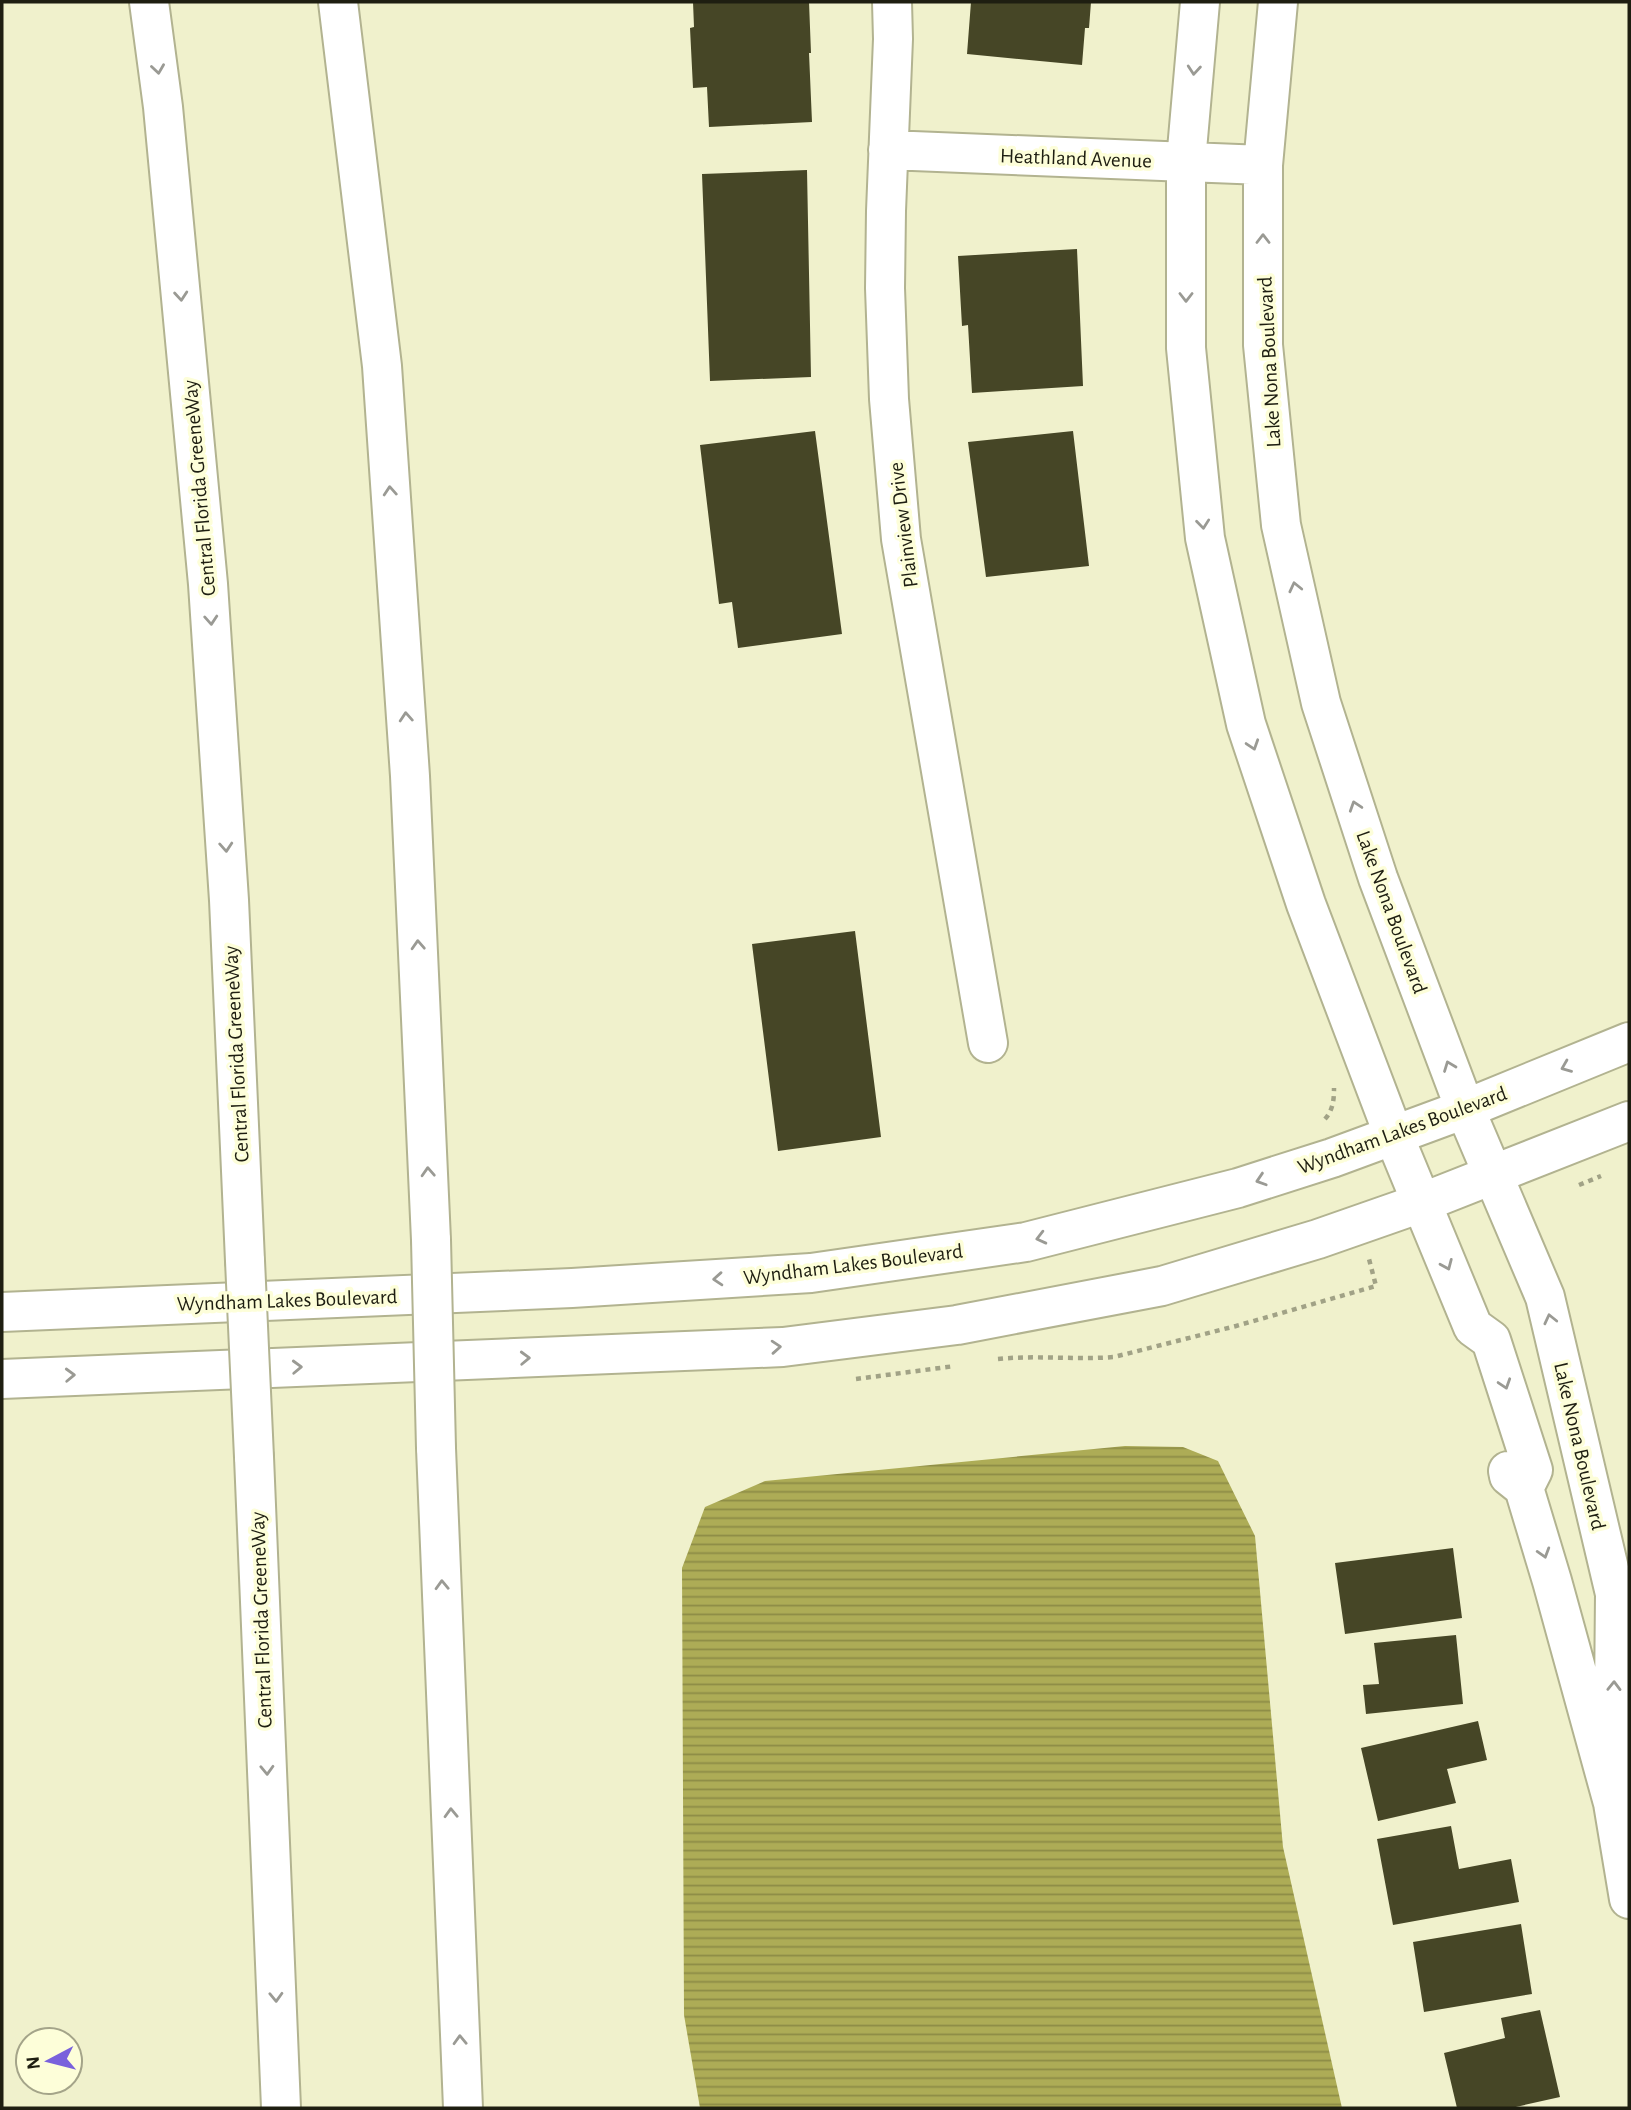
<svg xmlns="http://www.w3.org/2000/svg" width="1631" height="2110" font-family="'Alegreya Sans',sans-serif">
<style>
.water{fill:url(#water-rules)}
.building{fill:#464626}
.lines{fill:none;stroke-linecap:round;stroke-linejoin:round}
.minor-casing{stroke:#b2b390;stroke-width:42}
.highway-casing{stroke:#b2b390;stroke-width:42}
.path{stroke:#a1a286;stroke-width:4.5;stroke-dasharray:5 5;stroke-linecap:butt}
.minor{stroke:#fff;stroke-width:38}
.highway{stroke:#fff;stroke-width:38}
.highway-bridge-casing{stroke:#b2b390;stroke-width:42;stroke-linecap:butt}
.highway-bridge{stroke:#fff;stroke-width:38}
.oneway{stroke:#9a9a94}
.labels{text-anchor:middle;stroke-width:7;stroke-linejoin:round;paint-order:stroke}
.street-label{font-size:21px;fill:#1e1e11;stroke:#fdfed9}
</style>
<defs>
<pattern id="water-rules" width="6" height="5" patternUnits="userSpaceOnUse" patternTransform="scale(1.75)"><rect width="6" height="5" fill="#adac56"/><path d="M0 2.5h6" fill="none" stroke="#8c8b46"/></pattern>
</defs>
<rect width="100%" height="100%" fill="#f0f1cc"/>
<path class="water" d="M1125,1446L1183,1447L1218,1461L1255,1536L1283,1847L1342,2108H700L684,2015L682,1568L705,1507L765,1481Z"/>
<path class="building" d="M693,2H809L811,53H809L812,122L709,127L707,87L693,88L690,28L694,27Z
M971,2H1091L1089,28H1085L1082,65L967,54Z
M807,170L811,377L710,381L702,174Z
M1077,249L1083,386L972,393L968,325L962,326L958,256Z
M815,431L842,634L738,648L732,602L719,604L700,445Z
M1073,431L1089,566L986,577L968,442Z
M855,931L881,1137L778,1151L752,944Z
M1453,1548L1462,1618L1345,1634L1335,1563Z
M1456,1635L1463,1704L1366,1714L1363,1685L1379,1684L1374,1643Z
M1478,1721L1487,1760L1447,1769L1456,1803L1378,1821L1361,1748Z
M1451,1826L1459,1869L1511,1859L1519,1902L1393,1925L1377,1839Z
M1521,1924L1532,1994L1424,2012L1413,1942Z
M1540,2010L1560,2097L1511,2108H1457L1444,2053L1505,2038L1501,2018Z"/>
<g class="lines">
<defs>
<path id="minor" d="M892,2L893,39L886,211L885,288L889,399L901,539L988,1043
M1200,2L1186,161V348L1205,538L1246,724L1306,904L1394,1136L1473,1327L1491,1340L1533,1470L1524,1488
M1278,2L1263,165V345L1281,525L1321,703L1378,878L1465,1109L1545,1297L1615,1594L1613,1803
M888,150L1263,165
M2,1312L572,1288L811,1273L1026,1242L1238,1188L1332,1158L1465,1109L1629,1042
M2,1379L783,1347L957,1325L1162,1286L1318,1239L1421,1203L1629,1121
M1508,1471L1509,1476L1524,1488L1552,1581L1613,1803L1629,1899"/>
<path id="highway" d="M149,2L163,107L208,584L229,900L245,1261
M338,2L382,366L410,776L431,1240
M436,1448L463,2108
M254,1457L281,2108"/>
</defs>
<use href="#minor" class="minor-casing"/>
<use href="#highway" class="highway-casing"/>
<path class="path" d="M1325,1119C1333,1110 1334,1100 1334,1088
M1579,1185L1601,1176
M998,1359C1037,1355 1075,1360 1114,1357L1236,1326L1376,1286L1369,1259
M856,1379L955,1366"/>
<use href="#minor" class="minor"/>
<use href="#highway" class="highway"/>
<defs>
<path id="highway-bridge" d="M431,1240L436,1448
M245,1261L254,1457"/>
</defs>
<use href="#highway-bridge" class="highway-bridge-casing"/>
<use href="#highway-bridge" class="highway-bridge"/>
</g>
<defs><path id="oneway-chevron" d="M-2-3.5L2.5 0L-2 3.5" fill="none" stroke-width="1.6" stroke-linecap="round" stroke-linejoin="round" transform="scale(1.75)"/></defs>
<g class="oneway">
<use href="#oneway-chevron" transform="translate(158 69) rotate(82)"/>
<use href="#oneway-chevron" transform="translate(1194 70) rotate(95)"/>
<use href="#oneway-chevron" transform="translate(1263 239) rotate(-90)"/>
<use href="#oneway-chevron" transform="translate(181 296) rotate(85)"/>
<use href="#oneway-chevron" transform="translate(1186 297) rotate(90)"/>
<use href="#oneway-chevron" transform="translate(390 491) rotate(-94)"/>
<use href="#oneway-chevron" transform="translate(1203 524) rotate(84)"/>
<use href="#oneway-chevron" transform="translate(1295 587) rotate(-103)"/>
<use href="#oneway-chevron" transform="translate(211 620) rotate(86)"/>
<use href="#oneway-chevron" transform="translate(406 717) rotate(-94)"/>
<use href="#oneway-chevron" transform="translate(1253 745) rotate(72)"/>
<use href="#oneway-chevron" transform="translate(1355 806) rotate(-108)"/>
<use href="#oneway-chevron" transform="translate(226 847) rotate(86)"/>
<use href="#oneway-chevron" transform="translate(418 945) rotate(-93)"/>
<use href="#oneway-chevron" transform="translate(1449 1066) rotate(-111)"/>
<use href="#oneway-chevron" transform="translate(1566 1067) rotate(158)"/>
<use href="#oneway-chevron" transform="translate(428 1172) rotate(-93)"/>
<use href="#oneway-chevron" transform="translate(1261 1180) rotate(162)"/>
<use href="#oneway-chevron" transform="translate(1041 1238) rotate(166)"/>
<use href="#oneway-chevron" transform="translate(1447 1265) rotate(67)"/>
<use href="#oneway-chevron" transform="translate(718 1279) rotate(176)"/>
<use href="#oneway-chevron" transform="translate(1550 1319) rotate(-103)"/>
<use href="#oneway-chevron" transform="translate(776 1347) rotate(-4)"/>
<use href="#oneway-chevron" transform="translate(525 1358) rotate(-2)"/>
<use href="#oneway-chevron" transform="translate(297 1367) rotate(-2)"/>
<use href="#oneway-chevron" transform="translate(70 1375) rotate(-2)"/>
<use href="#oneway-chevron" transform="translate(1505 1384) rotate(72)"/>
<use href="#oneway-chevron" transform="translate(1544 1553) rotate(73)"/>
<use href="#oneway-chevron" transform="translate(442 1585) rotate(-92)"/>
<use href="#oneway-chevron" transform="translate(1614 1686) rotate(-89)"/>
<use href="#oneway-chevron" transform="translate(267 1770) rotate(88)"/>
<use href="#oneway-chevron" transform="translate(451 1813) rotate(-92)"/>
<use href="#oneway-chevron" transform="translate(276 1997) rotate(88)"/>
<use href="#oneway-chevron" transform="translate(460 2040) rotate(-92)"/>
</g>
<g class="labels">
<g class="street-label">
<text transform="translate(1076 158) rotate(2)" y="7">Heathland Avenue</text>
<text transform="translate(1269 362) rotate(-93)" y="7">Lake Nona Boulevard</text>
<text transform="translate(199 488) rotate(-95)" y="7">Central Florida GreeneWay</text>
<text transform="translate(903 525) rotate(-97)" y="7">Plainview Drive</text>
<text transform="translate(1392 912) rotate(70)" y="7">Lake Nona Boulevard</text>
<text transform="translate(236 1054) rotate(-93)" y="7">Central Florida GreeneWay</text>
<text transform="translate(1402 1130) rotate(-20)" y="7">Wyndham Lakes Boulevard</text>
<text transform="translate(853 1264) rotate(-7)" y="7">Wyndham Lakes Boulevard</text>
<text transform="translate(287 1300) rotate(-2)" y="7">Wyndham Lakes Boulevard</text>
<text transform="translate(1580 1446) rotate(77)" y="7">Lake Nona Boulevard</text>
<text transform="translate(261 1620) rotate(-92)" y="7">Central Florida GreeneWay</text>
</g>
</g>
<rect width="1631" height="2110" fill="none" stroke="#1e1e11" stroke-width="7"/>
<g transform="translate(49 2061) rotate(263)"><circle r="33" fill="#fdfed9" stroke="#a4a489" stroke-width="2"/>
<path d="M0-5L12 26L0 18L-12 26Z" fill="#7961dc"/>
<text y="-10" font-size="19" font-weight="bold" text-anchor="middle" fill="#1e1e11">N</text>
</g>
</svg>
